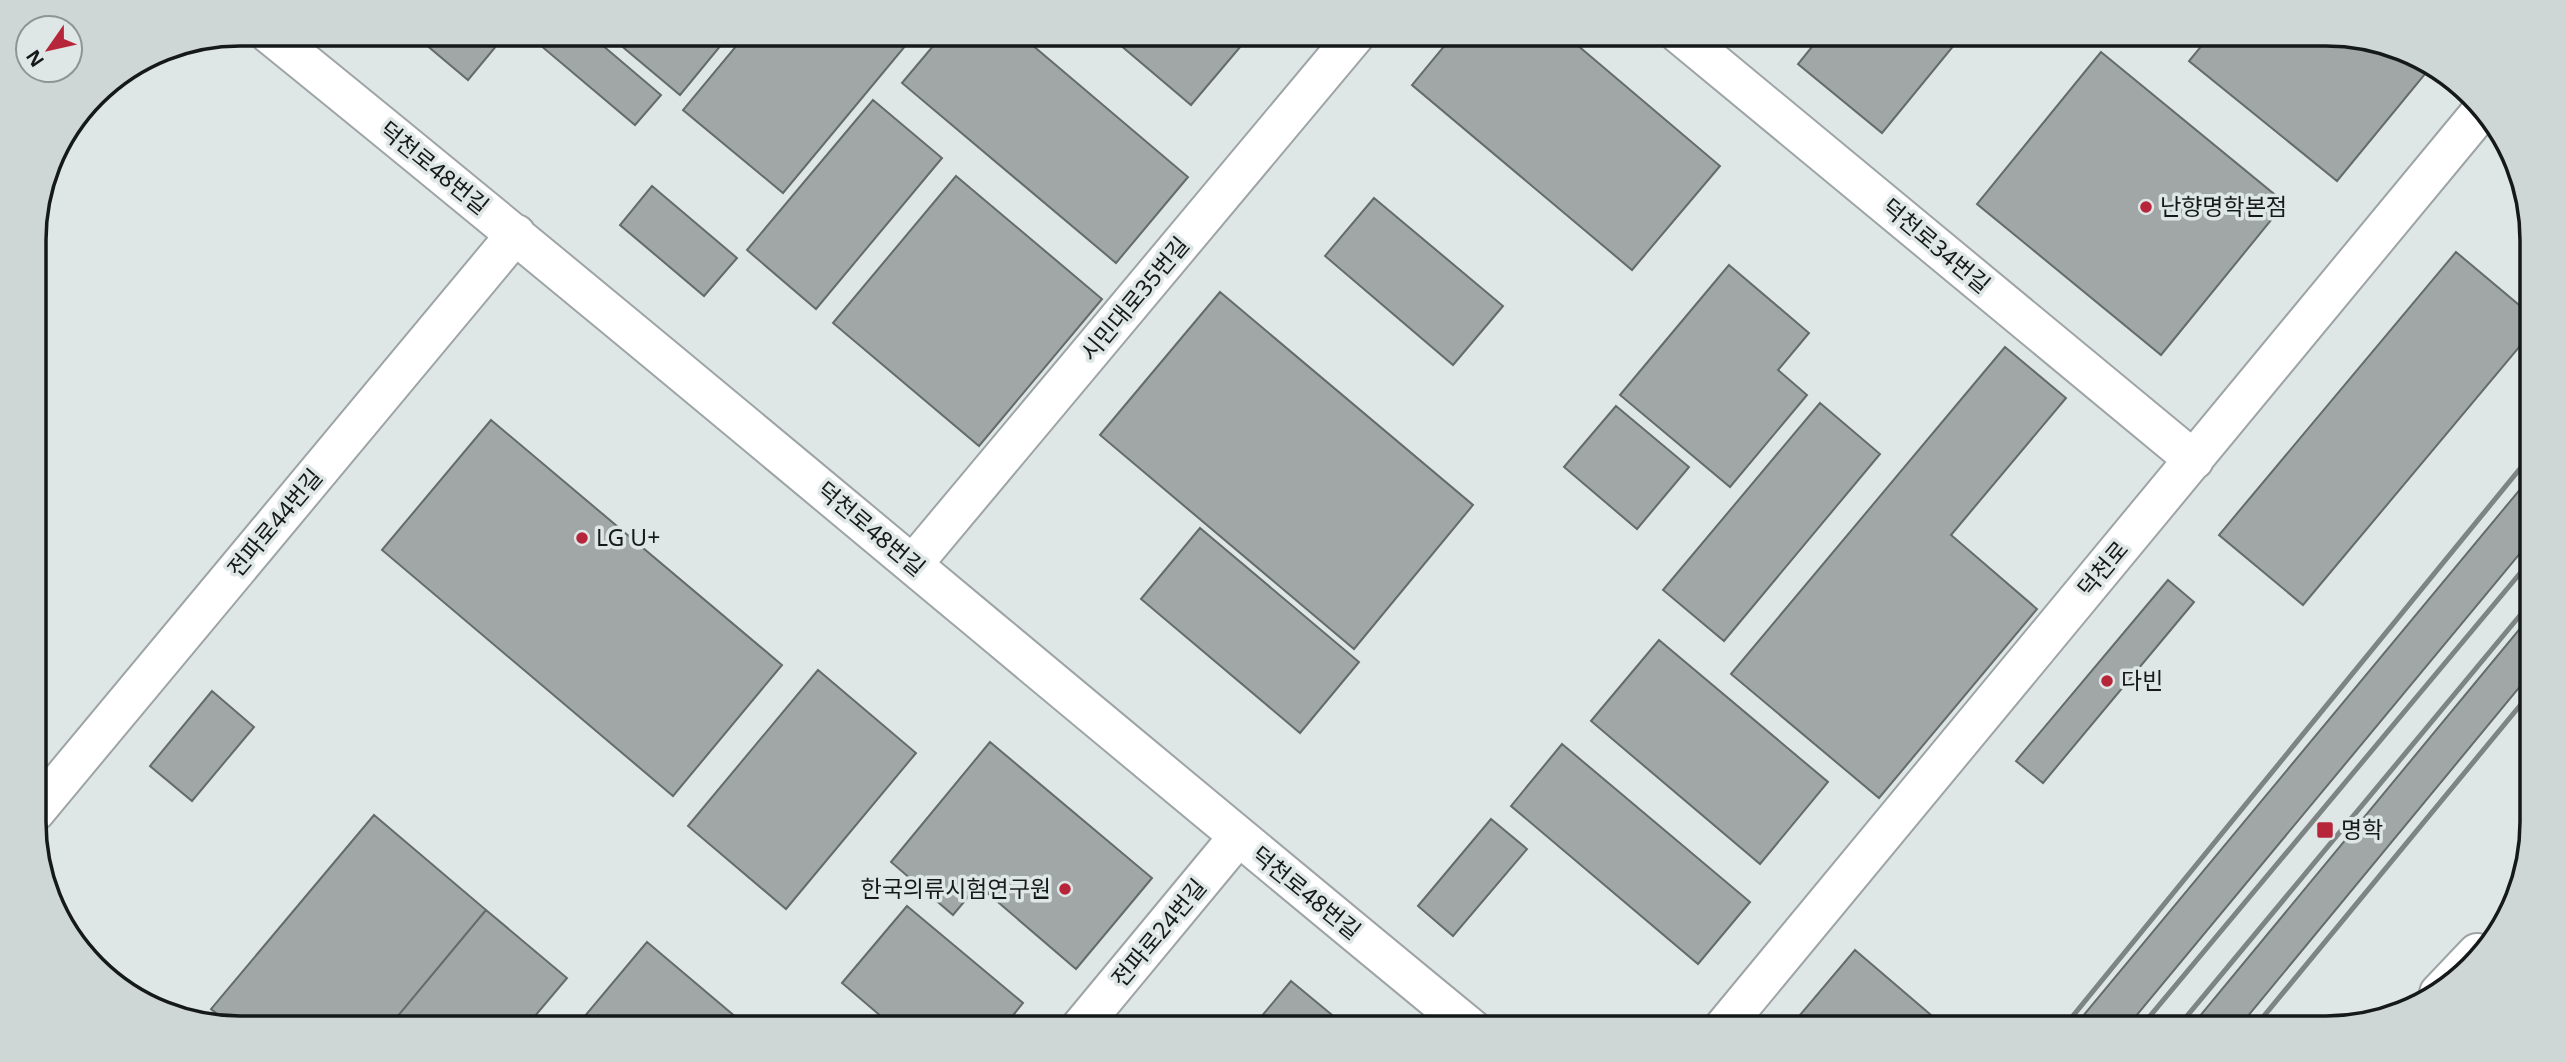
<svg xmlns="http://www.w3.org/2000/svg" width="2566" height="1062" font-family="'Noto Sans','Noto Sans KR',sans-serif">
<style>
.building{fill:#a1a7a7;stroke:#656b6b;stroke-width:2}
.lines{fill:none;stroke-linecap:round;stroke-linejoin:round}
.minor-casing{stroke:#9ea4a5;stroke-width:42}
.minor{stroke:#fff;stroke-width:38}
.rail{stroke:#7e8383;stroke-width:5}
.poi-dot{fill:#b7253b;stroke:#dfe6e6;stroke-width:2.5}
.labels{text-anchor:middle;stroke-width:7;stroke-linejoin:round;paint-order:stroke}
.street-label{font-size:23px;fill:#161919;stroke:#dfe6e6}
.poi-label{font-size:23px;fill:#161919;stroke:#dfe6e6;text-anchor:start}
.rim{fill:none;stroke:#161919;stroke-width:3.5}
</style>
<rect width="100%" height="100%" fill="#dfe6e6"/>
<path class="building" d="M412,33H507L468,80Z
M550,33H588L661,95L635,125L540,45Z
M606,33H731L680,95Z
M747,33H916L783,193L683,110Z
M944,33H1018L1188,177L1116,263L902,83Z
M1106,33H1252L1191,105Z
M1455,33H1563L1720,166L1632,270L1412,85Z
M1823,33H1964L1882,133L1798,64Z
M2212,33H2326L2405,49L2430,68L2337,181L2189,61Z
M2101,52L2285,203L2161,355L1977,204Z
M873,100L942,158L816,309L747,250Z
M956,176L1102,299L979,446L833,323Z
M652,186L737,258L704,296L620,225Z
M1374,198L1503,306L1453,365L1325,256Z
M2456,252L2531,315V333L2303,605L2219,535Z
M1729,265L1809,333L1778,370L1807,395L1730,487L1620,395Z
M1220,292L1473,505L1354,649L1100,435Z
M2005,347L2066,398L1951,535L2037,609L1879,798L1731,674Z
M1820,403L1880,454L1724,641L1663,590Z
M1616,406L1689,467L1637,529L1564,467Z
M491,420L782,665L673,796L382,550Z
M2532,475V539L2126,1028H2073Z
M1200,528L1359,662L1300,733L1141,599Z
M2168,580L2194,602L2043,783L2016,761Z
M2532,614V672L2238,1028H2190Z
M1659,640L1828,782L1760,864L1591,721Z
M818,670L916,753L786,909L688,826Z
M212,691L254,727L192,801L150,766Z
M990,742L1152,878L1076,969L978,885L953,915L891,862Z
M1562,744L1750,902L1698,964L1511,806Z
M374,815L486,910L387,1029L233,1027L211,1009Z
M1491,819L1527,849L1453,936L1418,906Z
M907,906L1023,1003L1002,1029H896L842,983Z
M486,910L567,978L524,1029H387Z
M647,942L750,1029H574Z
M1855,950L1938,1021L1932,1028H1789Z
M1291,981L1349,1029H1251Z"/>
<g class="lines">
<defs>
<path id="minor" d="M268,33C673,361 1069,698 1472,1029
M1678,33L2194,460
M913,564L1357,33
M35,812L516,234
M2439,993L2477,953
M1723,1028L2483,109
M1079,1029L1238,837"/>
</defs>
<use href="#minor" class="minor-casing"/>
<use href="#minor" class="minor"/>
<path class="rail" d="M2063,1028L2532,454
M2140,1028L2532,559
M2177,1028L2532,601
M2254,1028L2532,691"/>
</g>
<g class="poi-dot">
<circle cx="2146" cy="207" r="7"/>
<circle cx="582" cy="538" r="7"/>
<circle cx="2107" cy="681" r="7"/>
<rect x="2316" y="821" width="18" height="18" rx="3.5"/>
<circle cx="1065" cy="889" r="7"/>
</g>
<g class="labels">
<g class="street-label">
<text transform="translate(434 168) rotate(39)" y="8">덕천로48번길</text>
<text transform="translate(1936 246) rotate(40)" y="8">덕천로34번길</text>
<text transform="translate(1135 299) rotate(-50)" y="8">시민대로35번길</text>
<text transform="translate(275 523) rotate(-50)" y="8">전파로44번길</text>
<text transform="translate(871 529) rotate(40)" y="8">덕천로48번길</text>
<text transform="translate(2103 569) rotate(-50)" y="8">덕천로</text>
<text transform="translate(1306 893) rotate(39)" y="8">덕천로48번길</text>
<text transform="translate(1159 933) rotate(-50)" y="8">전파로24번길</text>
</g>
<g class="poi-label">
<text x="2160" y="215">난향명학본점</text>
<text x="596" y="546">LG U+</text>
<text x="2121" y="689">다빈</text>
<text x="2341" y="838">명학</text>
<text x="1051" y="897" text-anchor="end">한국의류시험연구원</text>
</g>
</g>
<path d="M0 0H2566V1062H0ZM240 46H2326A194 194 0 0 1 2520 240V822A194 194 0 0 1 2326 1016H240A194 194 0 0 1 46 822V240A194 194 0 0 1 240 46Z" fill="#cfd6d6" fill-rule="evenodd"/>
<path class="rim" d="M240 46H2326A194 194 0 0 1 2520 240V822A194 194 0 0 1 2326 1016H240A194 194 0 0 1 46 822V240A194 194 0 0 1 240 46Z"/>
<g transform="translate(49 49) rotate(236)"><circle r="33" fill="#dfe6e6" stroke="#8f9494" stroke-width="2"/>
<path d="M0-5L12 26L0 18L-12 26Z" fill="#b7253b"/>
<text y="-10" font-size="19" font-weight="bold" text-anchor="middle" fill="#161919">N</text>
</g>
</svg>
